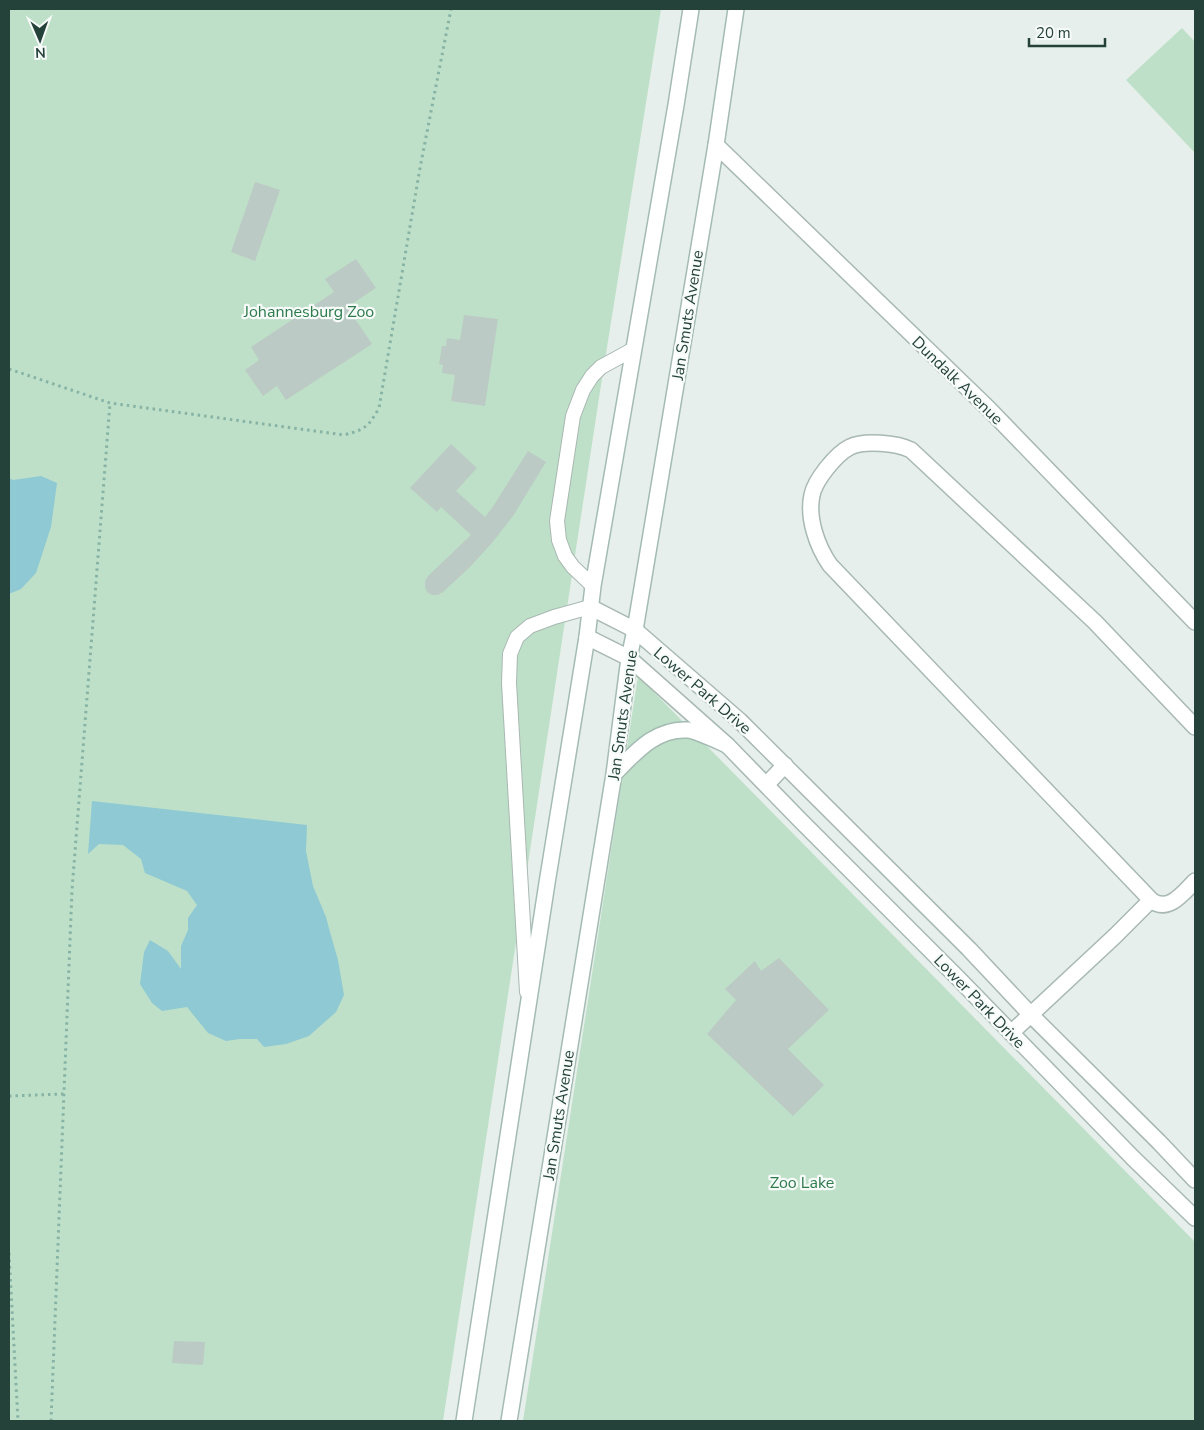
<svg xmlns="http://www.w3.org/2000/svg" width="1204" height="1430" font-family="'Nunito Sans',sans-serif">
<style>
.green{fill:#bfe0c8}
.water{fill:#8ec9d4}
.building{fill:#bbcac4}
.lines{fill:none;stroke-linecap:round;stroke-linejoin:round}
.service-casing{stroke:#a8b8b2;stroke-width:16}
.minor-casing{stroke:#a8b8b2;stroke-width:18}
.secondary-casing{stroke:#a4bbb3;stroke-width:18}
.path{stroke:#86b3a5;stroke-width:3;stroke-dasharray:2.5 4;stroke-linecap:butt}
.service{stroke:#fff;stroke-width:14}
.minor{stroke:#fff;stroke-width:15}
.secondary{stroke:#fff;stroke-width:15}
.labels{text-anchor:middle;stroke-width:4.5;stroke-linejoin:round;paint-order:stroke}
.park-label{font-size:16px;fill:#2d7a4b;stroke:#f7fbf9}
.street-label{font-size:16px;fill:#24423a;stroke:#f7fbf9}
</style>
<rect width="100%" height="100%" fill="#e6efeb"/>
<path class="green" d="M9,9H661L601,385L443,1421H9Z
M1182,28L1195,42V153L1126,80Z
M638,676L1195,1242V1421H523Z"/>
<path class="water" d="M41,476L57,483L51,527L36,573L21,589L9,594V478L13,480Z
M92,801L307,825L306,851L313,886L326,917L330,932L338,960L344,995L336,1012L309,1036L286,1044L264,1047L257,1039H240L226,1041L208,1033L187,1007L162,1011L152,1003L140,984L144,952L150,940L168,951L181,969V946L188,930V918L197,905L187,891L145,873L141,859L123,845L99,844L88,854Z"/>
<path class="building" d="M255,182L280,190L255,261L231,252Z
M356,259L376,288L347,307L372,344L286,400L277,386L263,396L245,370L259,360L251,347L334,292L325,279Z
M464,315L498,319L485,406L451,401L455,375L442,373L443,365L439,364L442,346H446L447,338L460,340Z
M451,444L477,468L456,491L485,517L494,505L528,451L546,462L513,516L492,543L469,568L443,592L438,595H432L427,592L425,587V581L428,576L471,535L441,507L437,512L410,488Z
M779,958L829,1010L788,1049L824,1085L793,1116L707,1034L736,1000L725,989L755,961L761,971Z
M174,1341L205,1342L203,1365L172,1363Z"/>
<g class="lines">
<defs>
<path id="service" d="M593,586L573,567L565,556L559,540L557,521L573,416L583,390L592,376L601,367L634,349
M527,992L509,683L510,654L517,637L530,626L554,617L590,607"/>
<path id="minor" d="M716,145L989,409L1195,622
M590,607L635,630L740,721L969,949L1031,1015L1159,1142L1195,1180
M587,637L629,658L727,745L801,821L957,977L1133,1158L1195,1218
M1195,727L1095,622L911,450C897,443 864,440 850,447C836,454 815,480 812,495C807,518 817,546 830,565L1151,900C1168,914 1184,892 1195,881
M766,785L785,765
M1011,1033L1115,936L1151,900"/>
<path id="secondary" d="M614,774C635,753 655,728 688,730C697,731 718,741 727,745
M464,1421L547,883L587,637L593,586L676,105L691,9
M509,1421L614,774L629,658L635,630L716,145L736,9"/>
</defs>
<use href="#service" class="service-casing"/>
<use href="#minor" class="minor-casing"/>
<use href="#secondary" class="secondary-casing"/>
<path class="path" d="M9,369L110,403L344,435C366,429 368,427 379,408L420,168L451,9
M9,1096L64,1094
M9,1253L18,1421
M51,1421L72,890L110,403"/>
<use href="#service" class="service"/>
<use href="#minor" class="minor"/>
<use href="#secondary" class="secondary"/>
</g>
<g class="labels">
<g class="park-label">
<text x="309" y="317">Johannesburg Zoo</text>
<text x="802" y="1188">Zoo Lake</text>
</g>
<g class="street-label">
<text transform="translate(687 315) rotate(-81)" y="6">Jan Smuts Avenue</text>
<text transform="translate(958 380) rotate(44)" y="6">Dundalk Avenue</text>
<text transform="translate(703 690) rotate(41)" y="6">Lower Park Drive</text>
<text transform="translate(622 715) rotate(-82)" y="6">Jan Smuts Avenue</text>
<text transform="translate(980 1001) rotate(46)" y="6">Lower Park Drive</text>
<text transform="translate(558 1115) rotate(-81)" y="6">Jan Smuts Avenue</text>
</g>
</g>
<rect width="1204" height="1430" fill="none" stroke="#24423a" stroke-width="20"/>
<g transform="translate(40 40) rotate(178)" stroke="#f7fbf9" stroke-width="4" paint-order="stroke">
<path d="M0-4L9 19L0 12L-9 19Z" fill="#24423a"/>
<text y="-8" font-size="14" font-weight="bold" text-anchor="middle" fill="#24423a">N</text>
</g>
<path d="M1029 38v8h76v-8" fill="none" stroke="#24423a" stroke-width="2.5"/>
<text x="1036" y="38" font-size="15" fill="#24423a" stroke="#f7fbf9" stroke-width="4" paint-order="stroke">20 m</text>
</svg>
